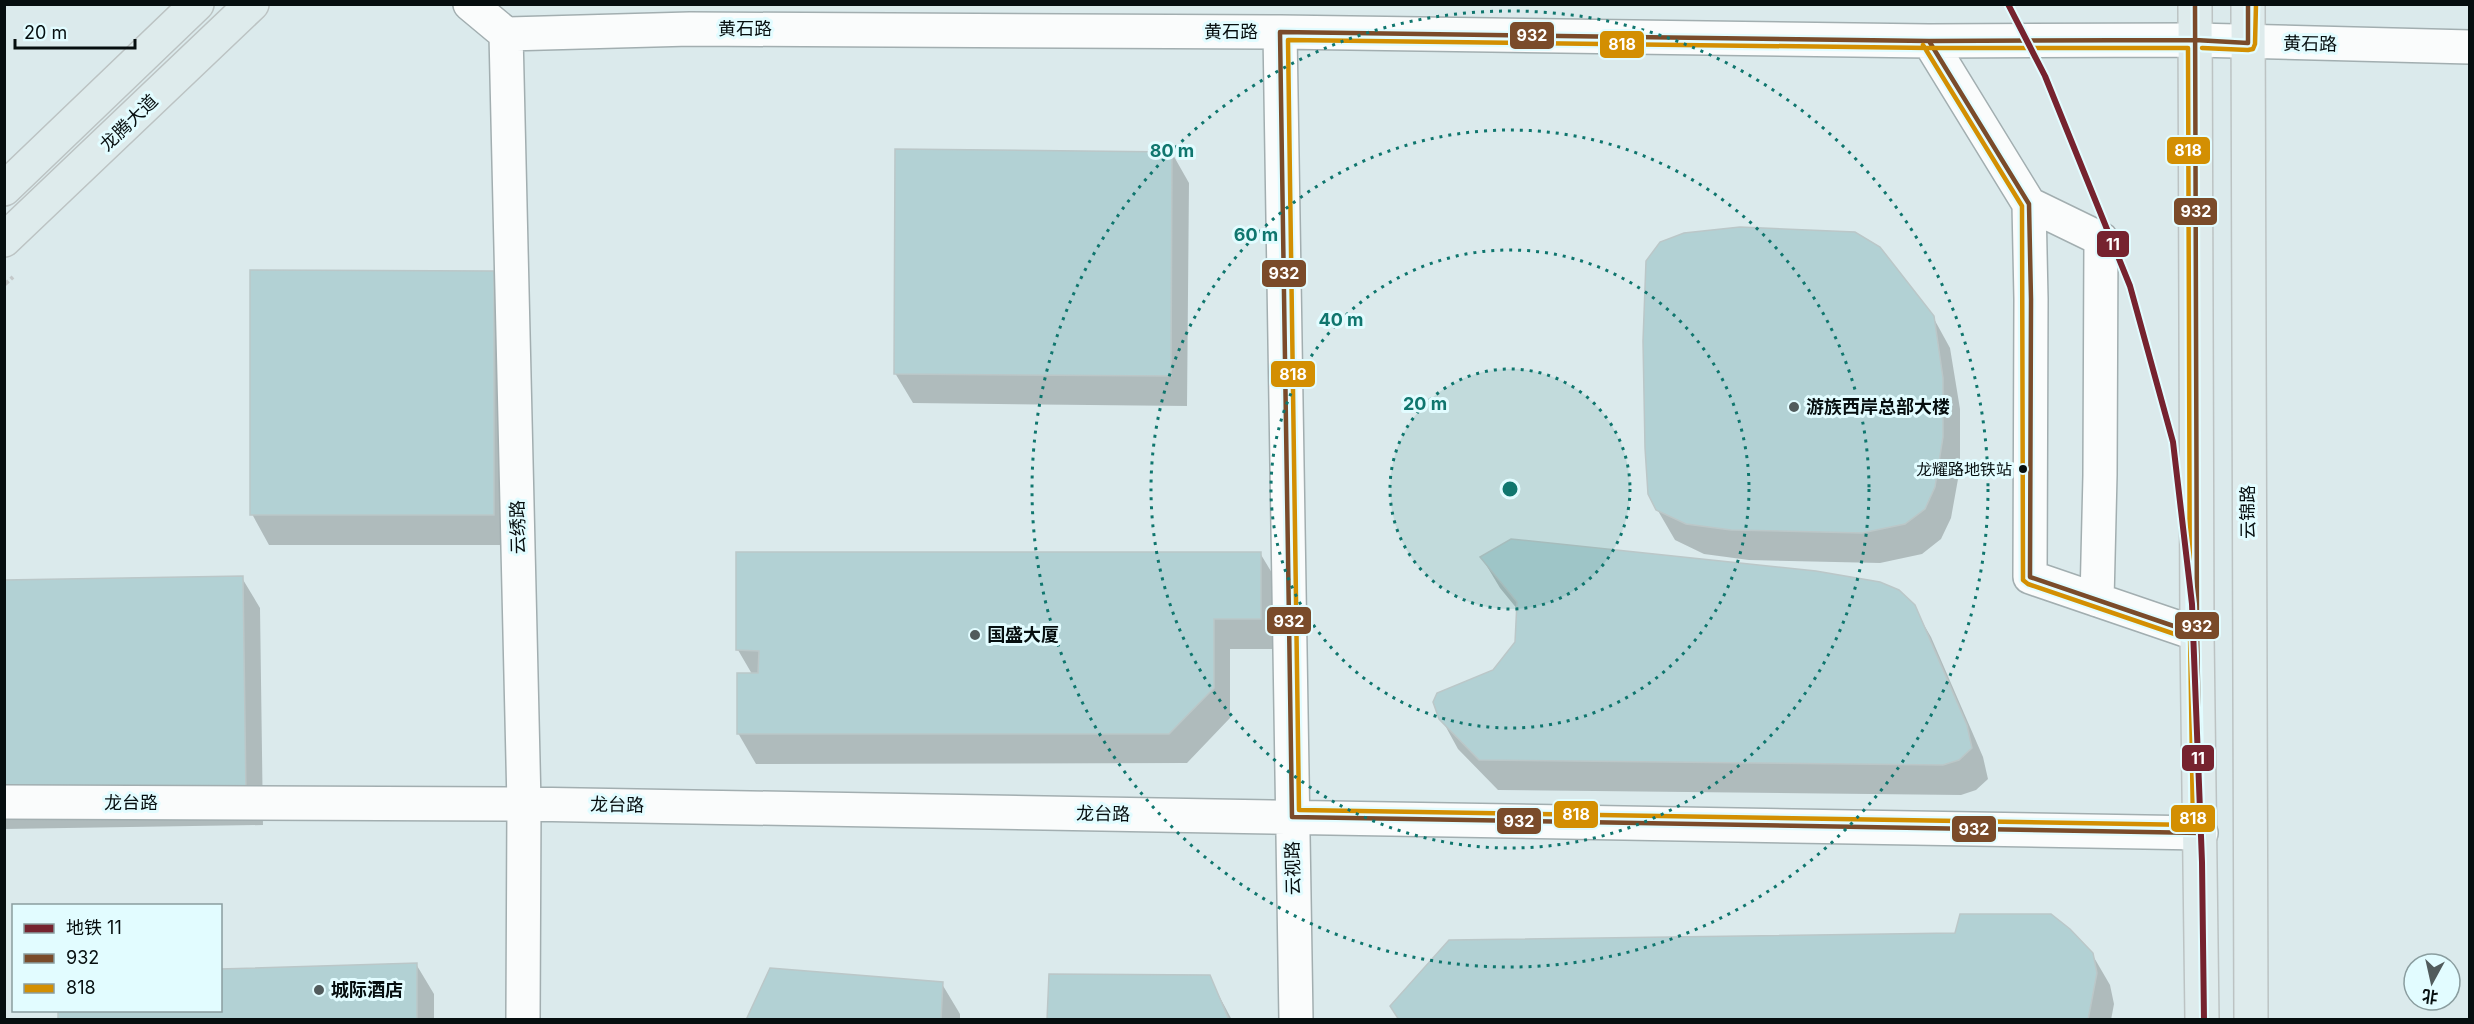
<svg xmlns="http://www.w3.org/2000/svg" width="2474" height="1024" font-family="Inter,'Noto Sans SC',sans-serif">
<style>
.shadow{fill:#0003}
.building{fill:#b2d1d4;stroke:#bbc7c8;stroke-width:1.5}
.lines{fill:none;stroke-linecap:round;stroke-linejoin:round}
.minor-casing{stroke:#a2aeb0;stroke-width:36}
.major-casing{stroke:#bcc3c3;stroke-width:36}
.path{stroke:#c4c9ca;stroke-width:4;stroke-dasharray:6 3;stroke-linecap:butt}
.minor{stroke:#fafcfc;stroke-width:33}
.major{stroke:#deebec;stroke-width:33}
.bus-1-casing{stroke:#e2fcff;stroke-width:9}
.bus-2-casing{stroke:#e2fcff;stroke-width:9}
.bus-1{stroke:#7a4b2a;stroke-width:4.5}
.bus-2{stroke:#d38f02;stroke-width:4.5}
.metro-1-casing{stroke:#e2fcff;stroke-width:10}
.metro-1{stroke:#76232f;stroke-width:6}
.ring{fill:none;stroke:#0f766e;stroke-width:3;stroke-dasharray:3 6}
.poi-dot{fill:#515b5c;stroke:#e2fcff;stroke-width:2}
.bus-dot{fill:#060e0f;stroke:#e2fcff;stroke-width:2}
.labels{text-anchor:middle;stroke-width:6;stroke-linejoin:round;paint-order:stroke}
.bus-label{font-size:16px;fill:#060e0f;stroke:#e2fcff;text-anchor:end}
.street-label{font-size:18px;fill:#060e0f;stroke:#e2fcff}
.poi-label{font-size:18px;font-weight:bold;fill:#060e0f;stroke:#e2fcff;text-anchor:start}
.centre{fill:#0f766e;stroke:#e2fcff;stroke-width:3}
.ring-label{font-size:18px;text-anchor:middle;font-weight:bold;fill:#0f766e;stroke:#e2fcff;stroke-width:6;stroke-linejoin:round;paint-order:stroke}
.line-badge{stroke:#e2fcff;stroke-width:2}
.badge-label{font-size:16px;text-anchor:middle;font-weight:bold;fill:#fff}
</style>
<rect width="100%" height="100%" fill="#dbeaec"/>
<path class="shadow" d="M1172,153L1189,183L1187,406L913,403L895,373Z
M493,272L511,302V545H269L252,514Z
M1933,317L1950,348L1960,409V468L1951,518L1941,539L1922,554L1880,563L1749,560L1704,554L1675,540L1657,509Z
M1260,553L1278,583V649H1230V718L1187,763L756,764L738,733L752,674L738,650Z
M1482,558L1913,606L1931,637L1983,757L1988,779L1976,790L1961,795L1498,790L1458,749L1441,718L1494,671L1516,642L1518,610L1500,588Z
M242,578L260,608L263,825L4,829V582Z
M1957,935L2092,954L2110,985L2114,1004L2111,1020H1400Z
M416,964L434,994V1020H60L220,1010Z
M1209,977L1232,1020H1048Z
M942,984L960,1014V1020H748Z"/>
<path class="building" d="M895,149L1172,152L1171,376L894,374Z
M1740,227L1855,232L1880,247L1934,316L1943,378V437L1935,487L1925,509L1905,524L1862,533L1731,530L1686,524L1656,510L1648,494L1645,448L1643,341L1646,261L1660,242L1684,233Z
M250,270L494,271V515H250Z
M1511,539L1816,571L1880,582L1899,590L1915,605L1967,725L1972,748L1959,760L1943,765L1479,760L1439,719L1433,702L1437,693L1493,670L1515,642L1517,602L1480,557Z
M736,552H1261V619H1214V688L1169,734H737V673H758L759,651L736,650Z
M243,576L246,795L4,799V580Z
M1960,914H2051L2070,929L2093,953L2097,973L2088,1020H1399L1390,1006L1449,940L1955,933Z
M417,963V1020H58V1010H220V969Z
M770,968L943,982L941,1020H746Z
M1049,974L1210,975L1229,1020H1047Z"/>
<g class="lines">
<defs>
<path id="minor" d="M470,4L506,34L690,29L1280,32L1929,41L2195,40L2470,47
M1280,32L1296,1020
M506,34L524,804L523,1020
M1929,41L2029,204L2031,299L2030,577L2197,634
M2029,204L2101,239L2100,475L2097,600
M4,802L524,804L2201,833"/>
<path id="major" d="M2195,4L2197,634L2202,1020
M2248,4L2251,1020
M4,189L197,4
M4,240L252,4"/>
</defs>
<use href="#minor" class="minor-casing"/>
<use href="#major" class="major-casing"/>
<path class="path" d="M4,285L13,277"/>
<use href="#minor" class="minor"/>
<use href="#major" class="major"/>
<defs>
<path id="bus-1" d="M2195,4L2197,634L2201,833
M1280,32L1929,41L2195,40L2248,43V4
M1280,32L1292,817
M1929,41L2029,204L2031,299L2030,577L2197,634
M1292,817L2201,833"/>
<path id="bus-2" d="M1288,40L1929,48H2188L2190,634L2193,825L1299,810Z
M1923,45L2022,206L2023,580L2028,584L2195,641
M2202,48L2248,50L2253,49L2255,44L2256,4"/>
</defs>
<use href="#bus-1" class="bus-1-casing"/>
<use href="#bus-2" class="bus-2-casing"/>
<use href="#bus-1" class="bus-1"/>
<use href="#bus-2" class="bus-2"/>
<defs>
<path id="metro-1" d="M2008,4L2045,76L2130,286L2173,442L2192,604L2202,862L2204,1020"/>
</defs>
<use href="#metro-1" class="metro-1-casing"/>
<use href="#metro-1" class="metro-1"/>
</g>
<circle cx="1510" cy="489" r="120" fill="#0f766e" fill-opacity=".12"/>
<g class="ring">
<circle cx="1510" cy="489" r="120"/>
<circle cx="1510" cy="489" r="239"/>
<circle cx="1510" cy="489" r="359"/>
<circle cx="1510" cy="489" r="478"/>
</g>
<g class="poi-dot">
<circle cx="1794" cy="407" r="6"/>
<circle cx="975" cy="635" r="6"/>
<circle cx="319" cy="990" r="6"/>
</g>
<circle class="bus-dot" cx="2023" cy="469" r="5"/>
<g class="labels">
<g class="bus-label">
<text x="2012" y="475">龙耀路地铁站</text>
</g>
<g class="street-label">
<text x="745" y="35">黄石路</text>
<text x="1231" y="38">黄石路</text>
<text transform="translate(2310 44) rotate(1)" y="6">黄石路</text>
<text transform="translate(129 123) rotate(-44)" y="6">龙腾大道</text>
<text transform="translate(2248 512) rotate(-90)" y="6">云锦路</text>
<text transform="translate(518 527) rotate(-91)" y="6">云绣路</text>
<text x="131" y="809">龙台路</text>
<text transform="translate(617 805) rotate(1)" y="6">龙台路</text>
<text transform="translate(1103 814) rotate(1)" y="6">龙台路</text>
<text transform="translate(1293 868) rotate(-91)" y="6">云视路</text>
</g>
<g class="poi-label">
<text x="1806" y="413">游族西岸总部大楼</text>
<text x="987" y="641">国盛大厦</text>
<text x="331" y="996">城际酒店</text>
</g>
</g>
<circle cx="1510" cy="489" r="9" class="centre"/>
<g class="ring-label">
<text x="1172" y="157">80 m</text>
<text x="1256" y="241">60 m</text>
<text x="1341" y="326">40 m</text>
<text x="1425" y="410">20 m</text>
</g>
<g class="line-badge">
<rect x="1509" y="21" width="46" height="29" rx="6" fill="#7a4b2a"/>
<rect x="1599" y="30" width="46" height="29" rx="6" fill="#d38f02"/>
<rect x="2166" y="136" width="45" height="29" rx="6" fill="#d38f02"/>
<rect x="2173" y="197" width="45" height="29" rx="6" fill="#7a4b2a"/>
<rect x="2096" y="230" width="34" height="28" rx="6" fill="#76232f"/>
<rect x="1261" y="259" width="46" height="29" rx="6" fill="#7a4b2a"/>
<rect x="1270" y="360" width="46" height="28" rx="6" fill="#d38f02"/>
<rect x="1266" y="606" width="46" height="29" rx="6" fill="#7a4b2a"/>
<rect x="2174" y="611" width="46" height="29" rx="6" fill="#7a4b2a"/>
<rect x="2181" y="744" width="34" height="28" rx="6" fill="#76232f"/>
<rect x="1553" y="800" width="46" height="29" rx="6" fill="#d38f02"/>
<rect x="2170" y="804" width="46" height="29" rx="6" fill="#d38f02"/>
<rect x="1496" y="807" width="46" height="28" rx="6" fill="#7a4b2a"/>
<rect x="1951" y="815" width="46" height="28" rx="6" fill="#7a4b2a"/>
</g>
<g class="badge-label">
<text x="1532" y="41">932</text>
<text x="1622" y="50">818</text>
<text x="2188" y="156">818</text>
<text x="2196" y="217">932</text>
<text x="2113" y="250">11</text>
<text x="1284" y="279">932</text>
<text x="1293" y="380">818</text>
<text x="1289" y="627">932</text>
<text x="2197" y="632">932</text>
<text x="2198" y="764">11</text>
<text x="1576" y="820">818</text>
<text x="2193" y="824">818</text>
<text x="1519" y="827">932</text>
<text x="1974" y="835">932</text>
</g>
<rect width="2474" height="1024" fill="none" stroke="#060e0f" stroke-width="12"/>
<rect x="12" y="904" width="210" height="108" fill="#e2fcff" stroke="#8a9d9f" stroke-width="1.5"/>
<rect x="24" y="924" width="30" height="9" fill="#76232f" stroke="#8a9d9f" stroke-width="1.5"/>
<text x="66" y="934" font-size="18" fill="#060e0f">地铁 11</text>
<rect x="24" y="954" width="30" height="9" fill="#7a4b2a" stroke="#8a9d9f" stroke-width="1.5"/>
<text x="66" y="964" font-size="18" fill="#060e0f">932</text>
<rect x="24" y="984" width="30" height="9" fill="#d38f02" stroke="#8a9d9f" stroke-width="1.5"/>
<text x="66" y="994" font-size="18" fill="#060e0f">818</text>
<g transform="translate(2432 982) rotate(188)"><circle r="28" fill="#e2fcff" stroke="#8a9d9f" stroke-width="1.5"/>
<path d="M0-4.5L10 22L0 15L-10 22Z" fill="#515b5c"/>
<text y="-9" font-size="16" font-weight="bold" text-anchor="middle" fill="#060e0f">北</text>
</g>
<path d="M15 39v9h120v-9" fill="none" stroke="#060e0f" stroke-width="3"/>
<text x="24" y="39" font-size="18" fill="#060e0f" stroke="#e2fcff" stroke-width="4.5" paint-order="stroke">20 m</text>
</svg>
